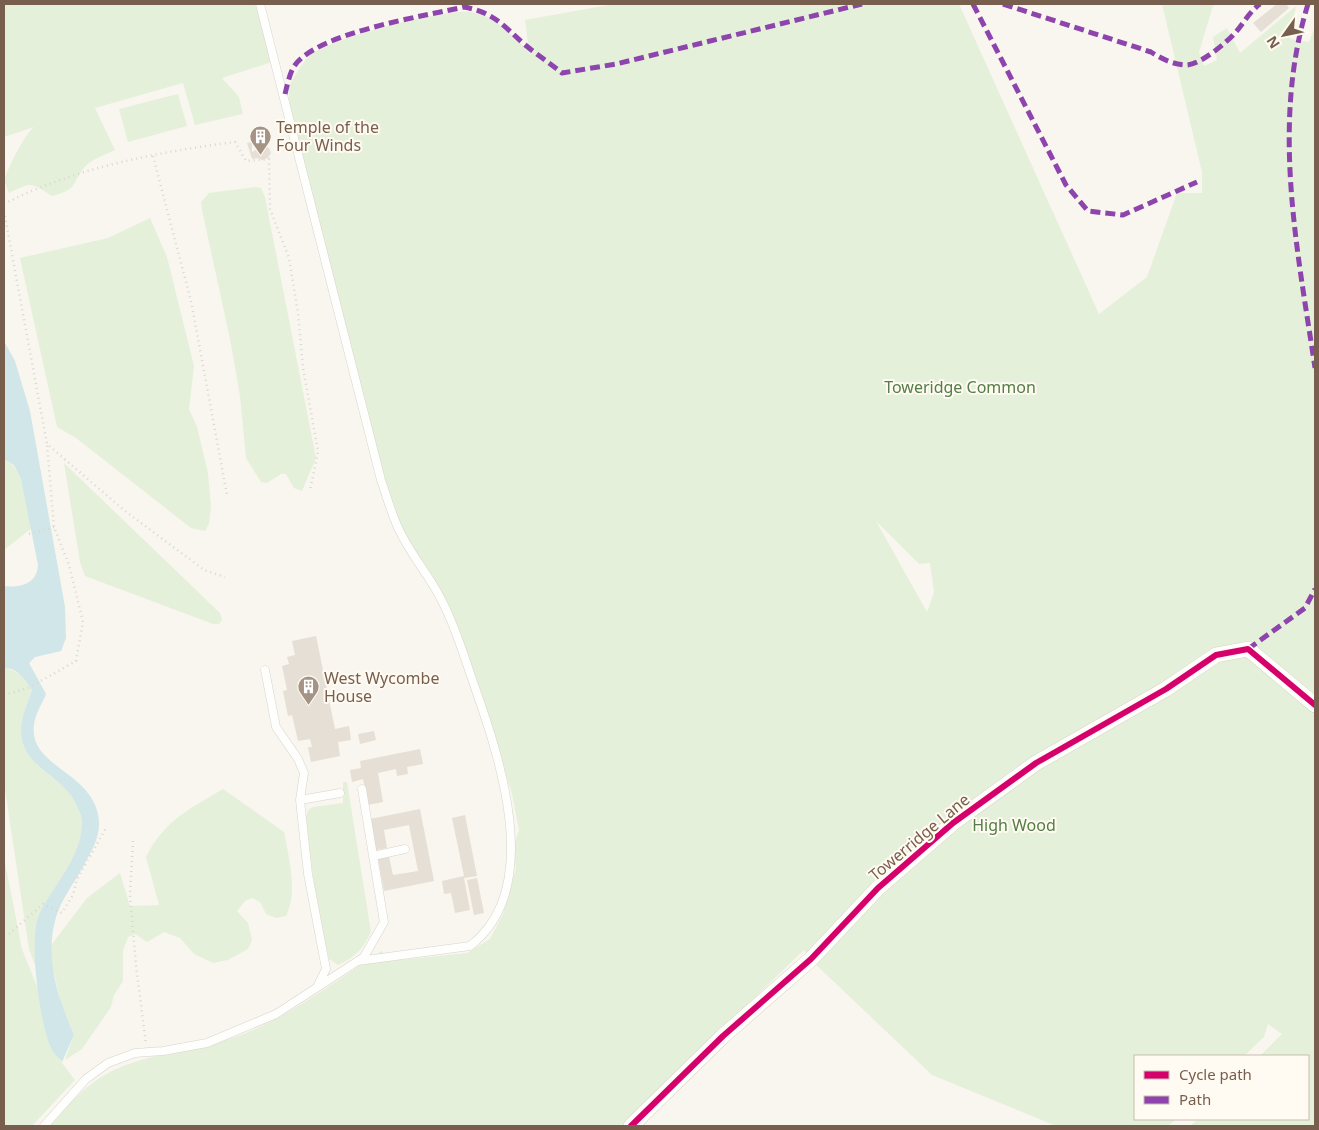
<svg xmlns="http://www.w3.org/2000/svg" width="1319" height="1130" font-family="'Noto Sans',sans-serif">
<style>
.green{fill:#e5f0da;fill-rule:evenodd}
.water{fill:#d0e6e9}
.building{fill:#e5dfd6}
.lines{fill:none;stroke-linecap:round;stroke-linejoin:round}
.service-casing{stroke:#d8d3cd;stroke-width:9}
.minor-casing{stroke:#d8d3cd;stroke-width:16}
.path{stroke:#dad6d0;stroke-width:2.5;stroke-dasharray:1 4;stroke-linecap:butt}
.service{stroke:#fefefd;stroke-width:8}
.minor{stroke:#fefefd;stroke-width:15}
.quiet{stroke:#8e44ad;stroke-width:5;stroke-dasharray:10 5;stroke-linecap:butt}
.cycleway-casing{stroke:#fffaf2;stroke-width:9}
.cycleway{stroke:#d6006c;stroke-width:6}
.labels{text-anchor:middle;stroke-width:4;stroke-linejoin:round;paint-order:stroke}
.poi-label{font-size:16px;fill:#785f4d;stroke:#fffaf2;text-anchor:start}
.park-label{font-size:16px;fill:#537e45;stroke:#fffaf2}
.street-label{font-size:16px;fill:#785f4d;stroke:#fffaf2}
</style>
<rect width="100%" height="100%" fill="#f8f6ef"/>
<path class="green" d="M4,4H257L272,62L222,78L239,97L243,114L195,125L183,83L95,108L115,150C105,155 91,159 84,168C70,186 78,189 52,196C30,183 34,181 9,193L4,180C9,166 23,137 34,127L4,137Z
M614,4H959L1099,314L1147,277L1177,193H1202V172L1162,4H1219L1213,6L1199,52L1204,66L1217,60L1213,37L1227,28L1240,53L1296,6L1290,39L1309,42L1315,27V1126H1190L1198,1119H1308V1056H1260L1282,1034L1268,1024L1264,1037L1244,1056H1135V1119H1176L1168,1126H1056L932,1075L811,960L804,950L621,1126H47C66,1107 85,1085 110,1072C150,1052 197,1051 238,1036C290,1017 336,980 382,951L390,961L467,953L490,939L503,914L516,868L513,848L519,830L512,794L471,667L401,527L386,489L290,106L288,87C294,78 301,64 309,56C331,38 442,9 470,12C495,15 511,35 529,51L525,20ZM876,521L919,564L930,563L934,592L927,612Z
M178,94L187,126L128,142L119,109Z
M256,187L261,188L265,197L316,458L302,491L294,488L286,474H281L267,483L261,482L246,458L240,396L230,339L202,210L201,202L209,193Z
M150,218L167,257L194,366L189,409L197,427L208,473L211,507L209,524L205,531L191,528L76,438L57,427L20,258L108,238Z
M4,459C24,466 28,509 32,528L4,550Z
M64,463L220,613L222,620L219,624H213L85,576L80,562Z
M5,667L22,675L32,690C28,704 21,716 21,731C22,775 80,778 83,822C85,869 31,897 36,945L52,944L87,898L120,873L130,906L159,905L146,857C165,820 188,810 223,789L284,832C289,859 298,891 286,916L276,918L266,914L260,902L252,898L245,901L237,911L248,923L252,940L248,949L228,960L213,963L194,954L180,938L164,932L147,942L135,934L128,937L123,951V981L114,995L111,1007L82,1049L65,1060L74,1035L62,1007L54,973L49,975L35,965L29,949L4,783Z
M343,782H347L371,932C364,948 354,958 338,965L329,959L316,902L306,817L308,810L313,807L343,803Z
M4,857L22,949L38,989L50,1047L75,1080L32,1126H4Z"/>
<path class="water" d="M4,341L15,361L30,411L65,607L66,638L61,651L35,657L29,663L46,694C42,704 35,714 34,725C28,768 95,771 99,821C100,838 91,852 83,867C74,883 61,900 56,917C44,958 58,998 74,1035L62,1062C58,1057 52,1052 50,1046C40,1021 28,941 39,915C53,885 81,859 82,824C83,818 80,812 77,806C64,774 21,769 21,730C21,716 28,703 32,690C25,679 18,668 4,668V586C20,588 37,584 38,565L21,479L14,465L4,459Z"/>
<path class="building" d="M1277,4H1286L1289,8L1261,32L1253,23Z
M252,142V152L264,145L269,148L271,153L268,158L262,160L258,158L252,159L247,143Z
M316,636L335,729L349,726L351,740L338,742L340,756L311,762L308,747H312L310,739L298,741L292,715L288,716L283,691L287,690L282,666L289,664L287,657L295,655L292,641Z
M374,731L376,740L360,744L358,734Z
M420,749L423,764L407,767L408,774L397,776L396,769L378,773L383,802L368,805L363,779L352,782L350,770L361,768L360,761Z
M420,809L434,881L384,891L378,859L389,857L393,875L418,871L409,825L384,830L387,848L376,850L370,819Z
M465,815L477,876L464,878L470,910L455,913L451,893L444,894L442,881L464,876L452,818Z
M477,878L484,913L474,915L467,880Z"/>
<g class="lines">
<defs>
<path id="service" d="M260,4L381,480C386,494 390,509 396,523C407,551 429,574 442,601C455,626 463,653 472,679C498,753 546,888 470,946L358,961
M265,670L276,727L298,759L304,773L300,800
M373,856L405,849
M318,985L326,969L308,874L300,800L340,793
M44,1126L86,1079L108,1063L135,1053L163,1051L207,1043L276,1014L364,957L384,922L362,789"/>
<path id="minor" d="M631,1126L723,1036L811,959L878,888L953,823L1036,763L1166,689L1216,655L1248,649L1315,705"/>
</defs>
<use href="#service" class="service-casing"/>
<use href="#minor" class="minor-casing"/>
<path class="path" d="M153,156L191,301L227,495
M4,204C74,168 157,152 235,142L246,161L269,159L270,209L289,258L298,313L303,368L318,451L310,491
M4,211L47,444L125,511L204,570L225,577
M1313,354H1315
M29,534L54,527
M4,695L28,688L76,661L83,622L69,565L54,527L47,444
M133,841L130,894L136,966L146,1044
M9,934L43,904L62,913L73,895L77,879L106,828"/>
<use href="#service" class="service"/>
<use href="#minor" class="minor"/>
<path class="quiet" d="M973,4L1066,185L1088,211L1123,215L1197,182
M1003,4L1151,52C1162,59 1174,65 1187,65C1201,64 1226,43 1235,33C1244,23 1249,12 1260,4
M1308,4C1271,124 1297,247 1315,368
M285,94C287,86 289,76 293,68C313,33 425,16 464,7C493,12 504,26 524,44C536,54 550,63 562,73L616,64L862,4
M1248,649L1305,608L1315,589"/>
<defs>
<path id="cycleway" d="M631,1126L723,1036L811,959L878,888L953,823L1036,763L1166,689L1216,655L1248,649L1315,705"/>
</defs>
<use href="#cycleway" class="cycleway-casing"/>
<use href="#cycleway" class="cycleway"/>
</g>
<defs>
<symbol id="building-pin" viewBox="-11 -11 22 30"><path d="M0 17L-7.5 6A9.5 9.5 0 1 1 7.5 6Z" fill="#a59486" stroke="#fffaf2"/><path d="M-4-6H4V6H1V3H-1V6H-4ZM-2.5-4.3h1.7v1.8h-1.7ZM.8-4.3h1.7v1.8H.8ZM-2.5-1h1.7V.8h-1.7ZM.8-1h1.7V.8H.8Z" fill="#fff"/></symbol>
</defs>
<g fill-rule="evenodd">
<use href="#building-pin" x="248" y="124" width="25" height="34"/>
<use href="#building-pin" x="296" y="674" width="25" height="34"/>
</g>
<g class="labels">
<g class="poi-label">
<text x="276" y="133">Temple of the<tspan x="276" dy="18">Four Winds</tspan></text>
<text x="324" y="684">West Wycombe<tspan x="324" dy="18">House</tspan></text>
</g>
<g class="park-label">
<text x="960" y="393">Toweridge Common</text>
<text x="1014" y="831">High Wood</text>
</g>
<g class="street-label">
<text transform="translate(919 837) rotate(-40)" y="6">Towerridge Lane</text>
</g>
</g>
<rect width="1319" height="1130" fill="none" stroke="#785f4d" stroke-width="10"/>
<rect x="1134" y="1055" width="175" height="65" fill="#fffaf2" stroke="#c9bcb0"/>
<rect x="1144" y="1071" width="25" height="8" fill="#d6006c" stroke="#c9bcb0"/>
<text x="1179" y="1080" font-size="15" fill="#785f4d">Cycle path</text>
<rect x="1144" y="1096" width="25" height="8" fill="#8e44ad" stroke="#c9bcb0"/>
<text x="1179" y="1105" font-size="15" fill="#785f4d">Path</text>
<g transform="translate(1284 35) rotate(237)" stroke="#fffaf2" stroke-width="4" paint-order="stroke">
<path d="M0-4L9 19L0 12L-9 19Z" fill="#785f4d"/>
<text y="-8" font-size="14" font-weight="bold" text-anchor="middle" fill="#785f4d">N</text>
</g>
</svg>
